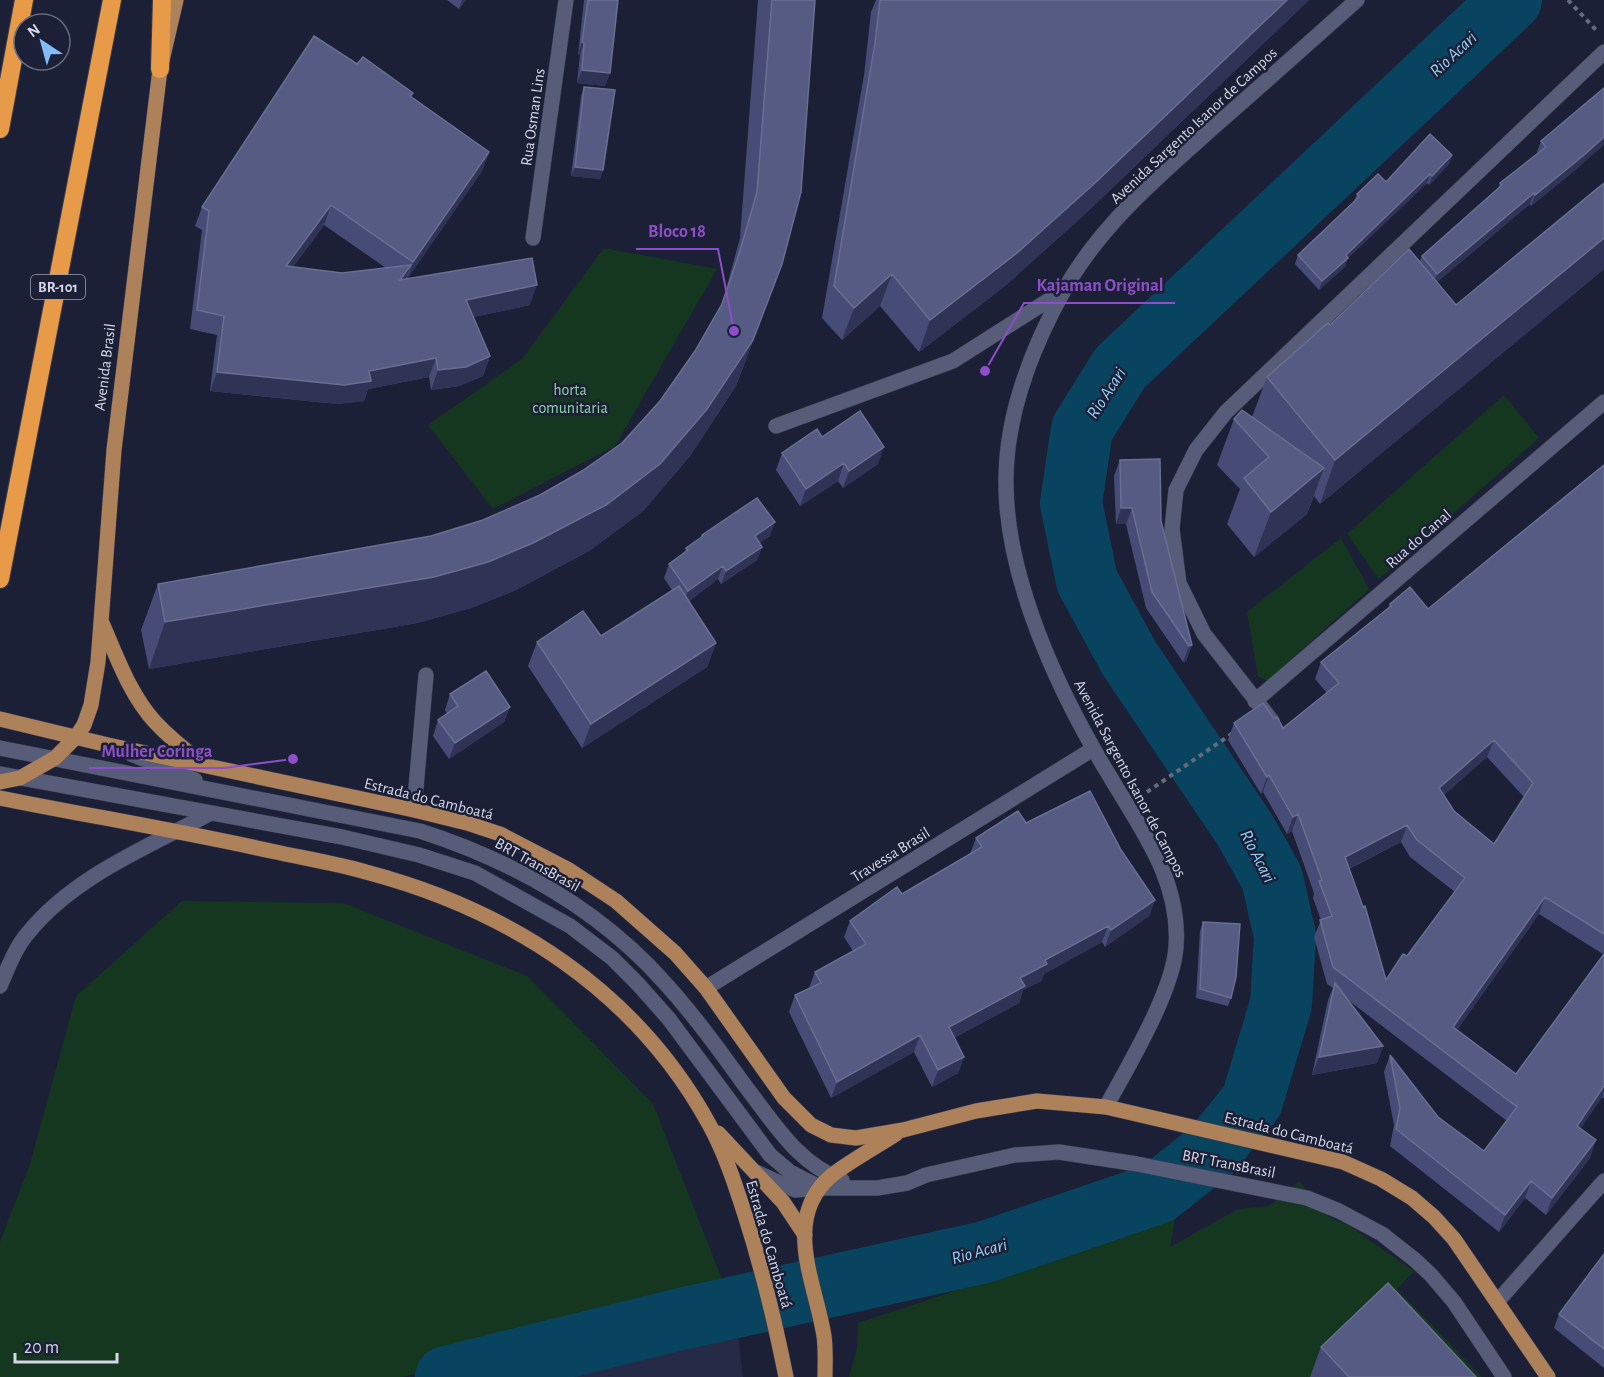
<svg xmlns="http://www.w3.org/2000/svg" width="1604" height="1377" font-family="'Alegreya Sans',sans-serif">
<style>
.built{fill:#252a46}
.green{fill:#153720}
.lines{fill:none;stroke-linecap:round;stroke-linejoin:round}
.river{stroke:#084460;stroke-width:62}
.minor-casing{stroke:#383a4e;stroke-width:16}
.major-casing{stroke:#383a4e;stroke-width:16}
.highway-casing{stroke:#383a4e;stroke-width:20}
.path{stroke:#666a7e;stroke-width:4;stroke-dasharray:4.5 4.5;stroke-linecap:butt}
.minor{stroke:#575d78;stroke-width:15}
.major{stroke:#ad825b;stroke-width:15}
.highway{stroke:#e79b48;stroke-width:18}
.wall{fill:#464c76;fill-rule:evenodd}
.shaded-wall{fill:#2f3457}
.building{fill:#555b82;stroke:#696f92;stroke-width:1.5;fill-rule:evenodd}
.labels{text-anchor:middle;stroke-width:5;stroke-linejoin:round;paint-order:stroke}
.shield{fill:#1c2037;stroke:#9ca0b2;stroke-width:1.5}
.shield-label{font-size:15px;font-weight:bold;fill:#d3d7e7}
.street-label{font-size:16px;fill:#d3d7e7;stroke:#1c2037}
.park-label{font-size:16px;fill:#8bd4a0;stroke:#1c2037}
.water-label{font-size:18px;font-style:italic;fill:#93d1f8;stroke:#1c2037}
.leader{fill:none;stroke:#8d4ec7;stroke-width:2}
.callout-dot{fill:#8d4ec7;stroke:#1c2037;stroke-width:2}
.callout-label{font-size:18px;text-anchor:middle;font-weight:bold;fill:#8d4ec7;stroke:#1c2037;stroke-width:5;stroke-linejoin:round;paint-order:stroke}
</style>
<rect width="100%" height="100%" fill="#1c2037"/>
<path class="built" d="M737,1326L743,1377H574Z"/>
<path class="green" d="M604,248L717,269L615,446L493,509L428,425L522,359Z
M1504,395L1539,438L1379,579L1347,534Z
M1341,538L1369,589L1267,681L1258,676L1247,612Z
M182,901L343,903L527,976L653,1104L727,1292L403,1377H0V1242L30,1164L76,996Z
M1299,1181L1329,1217L1348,1225L1414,1271L1397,1289L1482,1377H849L857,1349L858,1323L1139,1230L1162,1217L1175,1219L1170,1247L1238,1209L1269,1206Z"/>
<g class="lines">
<path class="river" d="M446,1377L681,1319L985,1252L1158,1193L1212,1150L1252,1101L1281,1004L1285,936L1272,878L1245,830L1129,658L1087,581L1071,503L1082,429L1120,368L1511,0"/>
<defs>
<path id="minor" d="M533,238L566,0
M776,426L953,361L1063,291
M1255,701L1604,402
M1272,721L1204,634L1179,583L1172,529L1176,490L1196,450L1226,412L1604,52
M0,748L420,831C513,861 599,909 665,983C694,1015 720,1051 746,1087C774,1123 797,1163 842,1180
M131,754L195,780
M0,774L342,837L419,855L475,873L570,926L612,958L638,984L669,1019L770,1155L790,1172L821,1188H877L907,1183L926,1175L1015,1155L1059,1152L1137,1164L1307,1198L1339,1211L1382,1234L1415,1260L1431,1275L1454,1302L1504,1377
M414,810L426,675
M0,986C8,968 15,948 28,933C74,876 148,847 211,813
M706,988L1093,749
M1106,1107C1128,1066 1173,992 1176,947C1181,881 1141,829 1109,775C1059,693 1004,576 1006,477C1007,413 1032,348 1063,292C1100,225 1159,176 1216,125C1263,84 1310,42 1357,0
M756,1172L795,1190L818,1188
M1497,1302L1604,1181"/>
<path id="major" d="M102,623C117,657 130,695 155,722C169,737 185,750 201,762
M0,719L108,745L414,810L467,823L500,834L569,870L616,901L675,953L706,988L784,1098L811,1125L831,1135L856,1138L903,1130L976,1111L1037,1101L1106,1107L1343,1162L1381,1179L1412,1198L1434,1217L1454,1239L1548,1377
M0,782L20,778L55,758L76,737L84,725L91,705L98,662L114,450L160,69L176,0
M0,798C90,816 181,831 271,851C302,858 335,863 366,872C510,910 636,991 709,1124C725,1153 735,1184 745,1215C762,1268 775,1322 786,1377
M718,1133L783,1202L805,1235
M825,1377C825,1363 826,1350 824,1336C816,1284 781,1219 831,1176C850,1161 876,1147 896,1134"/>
<path id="highway" d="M160,69L162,0
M0,129L24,0
M0,579L112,0"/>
</defs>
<use href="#minor" class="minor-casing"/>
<use href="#major" class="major-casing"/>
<use href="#highway" class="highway-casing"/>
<path class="path" d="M1568,0L1596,30
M1147,792L1233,733"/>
<use href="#minor" class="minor"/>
<use href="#major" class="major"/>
<use href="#highway" class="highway"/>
</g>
<path class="wall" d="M447,0H466L459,9Z
M584,0H618L610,73L605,86L577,83L580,55H578Z
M758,0H815L782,264L736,386L690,456L643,511L589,551L516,590L471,608L417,623L149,669L141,630L158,584L431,536L483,520L540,495L582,471L622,443L660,401L695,351L720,307L724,297L740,238Z
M876,0H1309L1085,214L1005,286L919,352L880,306L842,340L822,318L864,75L871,12Z
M357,64L413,93L411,97L489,152L482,171L407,279L530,305L473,317L490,356L483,376L459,386L431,390L429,377L368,389L364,401L337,404L210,391L217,335L190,329L202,230L195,226L202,207ZM324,225L386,268L342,273L293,267Z
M584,87L603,170L600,179L571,176L581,96Z
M1541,141L1580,166L1531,206L1530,204L1437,282L1456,305L1604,183V269L1320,504L1314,496L1307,514L1254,557L1227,524L1240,489L1217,465L1234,419L1252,417L1267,377L1330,325L1420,261L1422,256L1498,188L1500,183L1538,153L1537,152Z
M1452,155L1449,164L1429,185L1427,183L1347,259L1345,267L1319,290L1295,264L1298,255L1354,201L1357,194Z
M782,453L878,464L843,488L838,481L800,506L776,470Z
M1120,460L1192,645L1186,661L1183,662L1146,608L1126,524H1116L1114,476Z
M1604,465V1099L1602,1097L1580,1129L1590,1158L1546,1215L1525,1198L1499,1232L1390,1146L1394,1125L1384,1072L1390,1055L1438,1117L1484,1151L1507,1121L1348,1000L1383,1046L1377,1063L1312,1075L1328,1000L1333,988L1327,984L1314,937L1321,920L1313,898L1314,893L1292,831L1287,834L1263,792L1261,794L1228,740L1234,723L1274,719L1283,728L1327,693L1315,679L1321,662L1388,608L1390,604L1428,609ZM1487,757L1524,797L1494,844L1454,811L1444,795ZM1401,842L1410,857L1455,892L1407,956L1386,980L1349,869ZM1539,914L1603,954L1516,1074L1457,1030Z
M702,535L770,536L759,543L762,547L757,560L721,584L718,579L689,601L716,643L707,667L582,748L528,666L537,642L601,636L672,590L664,578L669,564L684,553L686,548L701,537Z
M450,694L510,707L504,722L449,759L433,736L438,720L447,714L445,710Z
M1026,823L1121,850L1155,900L1149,916L1105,947L1102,942L1044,974L1041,981L1023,990L1019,1003L954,1038L964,1057L958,1073L932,1087L914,1052L831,1098L789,1012L795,995L809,988L815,972L853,951L844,937L850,921L902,894L970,854L976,838Z
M1203,922L1231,998L1228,1006L1196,998L1200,931Z
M1604,1254V1368L1554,1328L1559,1314Z
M1321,1347L1476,1377H1310Z"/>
<path class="shaded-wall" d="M462,0H466L459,9Z
M1287,0H1309L1085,214L1005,286L919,352L930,320Z
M582,42L584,43L580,55H578Z
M582,70L610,73L605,86L577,83Z
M1604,137V145L1580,166L1531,206L1535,195Z
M489,152L482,171L406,281L413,262Z
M1452,155L1449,164L1429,185L1432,176Z
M575,167L603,170L600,179L571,176Z
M1430,174L1427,183L1347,259L1345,267L1319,290L1322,281L1346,255Z
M1534,193L1530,204L1433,285L1437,274Z
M331,205L324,225L279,286L286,266Z
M1604,238V269L1320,504L1335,460Z
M782,264L736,386L690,456L643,511L589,551L516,590L471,608L417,623L149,669L165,622L660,464Z
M411,265L404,284L400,280Z
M892,274L880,306L842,340L854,308Z
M537,285L530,305L459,320L466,300Z
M490,356L483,376L459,386L431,390L438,370Z
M436,358L429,377L368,389L364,401L337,404L210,391L217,372L369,371Z
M884,447L878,464L843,488L849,471Z
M844,463L838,481L800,506L806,489Z
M1324,468L1307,514L1254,557L1271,512Z
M1121,508H1132L1126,524H1116Z
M775,522L770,536L750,550L755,536Z
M762,547L757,560L721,584L726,571Z
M723,566L718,579L683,605L688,591Z
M716,643L707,667L582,748L591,724Z
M1192,645L1186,661L1183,662L1189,646Z
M510,707L504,722L449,759L455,743Z
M1494,740L1487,757L1433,805L1439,788Z
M1269,775L1263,792L1261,794L1267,777Z
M1298,814L1292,831L1287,834L1293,817Z
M1407,825L1401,842L1338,874L1345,857Z
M1545,897L1539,914L1447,1044L1453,1027Z
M1155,900L1149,916L1105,947L1111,930Z
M1108,926L1102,942L1044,974L1041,981L1023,990L1019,1003L943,1044L949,1027L1045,960Z
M920,1035L914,1052L831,1098L837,1082Z
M1383,1046L1377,1063L1312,1075L1319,1057Z
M964,1057L958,1073L932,1087L938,1070Z
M1604,1086V1092L1602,1097L1571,1143L1577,1126Z
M1596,1140L1590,1158L1546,1215L1552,1198Z
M1531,1181L1525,1198L1499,1232L1505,1215Z"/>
<path class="building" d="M588,0H618L610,73L582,70L584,43L582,42Z
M772,0H815L801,192L782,264L753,340L707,409L660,464L606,505L533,543L488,562L434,577L165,622L158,584L431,536L483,520L540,495L582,471L622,443L660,401L695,351L722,304L740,251L757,192Z
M880,0H1287L1096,182L1017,253L930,320L892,274L854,308L834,286L875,43Z
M314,36L357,64L363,57L413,93L410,96L489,152L413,262L331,205L286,266L342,273L411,265L400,280L532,258L537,285L466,300L490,356L466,367L438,370L436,358L369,371L371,381L344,385L217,372L224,316L197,310L209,211L202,207Z
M584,87L615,90L603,170L575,167Z
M1604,88V137L1584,155L1535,195L1534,193L1437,274L1422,256L1502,185L1500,183L1546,147L1541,141Z
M1430,134L1452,155L1432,176L1430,174L1346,255L1348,258L1322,281L1298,255L1359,197L1357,194L1378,174L1386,182Z
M1604,183V238L1335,460L1267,377L1328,323L1330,325L1409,249L1456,305Z
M1242,410L1324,468L1271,512L1244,478L1269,457L1234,419Z
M860,411L884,447L849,471L844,463L806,489L782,453L817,429L822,437Z
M1160,459L1161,521L1192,645L1189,646L1152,592L1132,508H1121L1120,460Z
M1604,465V934L1545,897L1453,1027L1516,1074L1604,954V1086L1577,1126L1596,1140L1552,1198L1531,1181L1505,1215L1396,1129L1400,1108L1390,1055L1438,1117L1484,1151L1517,1107L1333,967L1320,920L1332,916L1319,881L1322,880L1298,814L1293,817L1269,775L1267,777L1234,723L1263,703L1274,719L1277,717L1283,728L1339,683L1321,662L1391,606L1390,604L1410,587L1428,609ZM1494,740L1533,783L1494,844L1454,811L1439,788ZM1407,825L1417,840L1465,878L1407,956L1403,954L1386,980L1365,906L1363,907L1345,857Z
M757,498L775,522L755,536L762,547L726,571L723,566L688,591L669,564L688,550L686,548L703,536L702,535Z
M679,586L716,643L591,724L537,642L583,611L601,636Z
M486,671L510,707L455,743L438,720L458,706L450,694Z
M1090,791L1121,850L1155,900L1111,930L1108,926L1045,960L1047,964L1020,978L1025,986L949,1027L964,1057L938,1070L920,1035L837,1082L795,995L821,983L815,972L866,944L850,921L897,887L902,894L982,847L976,838L1018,811L1026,823Z
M1203,922L1240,924L1236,977L1231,998L1200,989Z
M1335,983L1383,1046L1319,1057Z
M1604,1254V1349L1559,1314Z
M1388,1283L1476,1377H1349L1321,1347Z"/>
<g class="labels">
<rect class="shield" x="31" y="275" width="54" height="24" rx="4.5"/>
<g class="shield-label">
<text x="58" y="292">BR-101</text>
</g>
<g class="street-label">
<text transform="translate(532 117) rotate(-82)" y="6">Rua Osman Lins</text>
<text transform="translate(1193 125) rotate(-43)" y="6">Avenida Sargento Isanor de Campos</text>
<text transform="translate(104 367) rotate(-83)" y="6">Avenida Brasil</text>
<text transform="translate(1418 538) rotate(-41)" y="6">Rua do Canal</text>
<text transform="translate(1131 778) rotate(62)" y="6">Avenida Sargento Isanor de Campos</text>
<text transform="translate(429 798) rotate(14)" y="6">Estrada do Camboatá</text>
<text transform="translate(890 854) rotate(-32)" y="6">Travessa Brasil</text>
<text transform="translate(538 864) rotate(29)" y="6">BRT TransBrasil</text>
<text transform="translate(1289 1132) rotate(14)" y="6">Estrada do Camboatá</text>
<text transform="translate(1229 1163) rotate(11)" y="6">BRT TransBrasil</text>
<text transform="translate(770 1244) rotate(74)" y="6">Estrada do Camboatá</text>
</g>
<g class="park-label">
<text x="570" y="395">horta<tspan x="570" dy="18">comunitaria</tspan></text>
</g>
<g class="water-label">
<text transform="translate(1453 54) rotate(-43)" y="6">Rio Acari</text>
<text transform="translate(1106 393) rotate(-57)" y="6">Rio Acari</text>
<text transform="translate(1258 856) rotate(63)" y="6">Rio Acari</text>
<text transform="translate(979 1251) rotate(-15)" y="6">Rio Acari</text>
</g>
</g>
<path class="leader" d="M734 331L718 249H636M985 371L1024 303H1175M293 759L224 768H89"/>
<g class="callout-dot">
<circle cx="734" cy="331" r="6"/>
<circle cx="985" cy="371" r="6"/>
<circle cx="293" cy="759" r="6"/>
</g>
<g class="callout-label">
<text x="677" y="237">Bloco 18</text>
<text x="1100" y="291">Kajaman Original</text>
<text x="157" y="757">Mulher Coringa</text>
</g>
<g transform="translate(42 42) rotate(324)"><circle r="28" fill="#1c2037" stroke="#65697d" stroke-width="1.5"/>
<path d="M0-4.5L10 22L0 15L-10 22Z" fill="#84bcfb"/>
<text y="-9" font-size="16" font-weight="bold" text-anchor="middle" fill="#d3d7e7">N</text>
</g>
<path d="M15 1353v9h102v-9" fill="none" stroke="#d3d7e7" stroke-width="3"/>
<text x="24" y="1353" font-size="18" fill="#d3d7e7" stroke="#1c2037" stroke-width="4.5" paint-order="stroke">20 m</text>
</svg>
